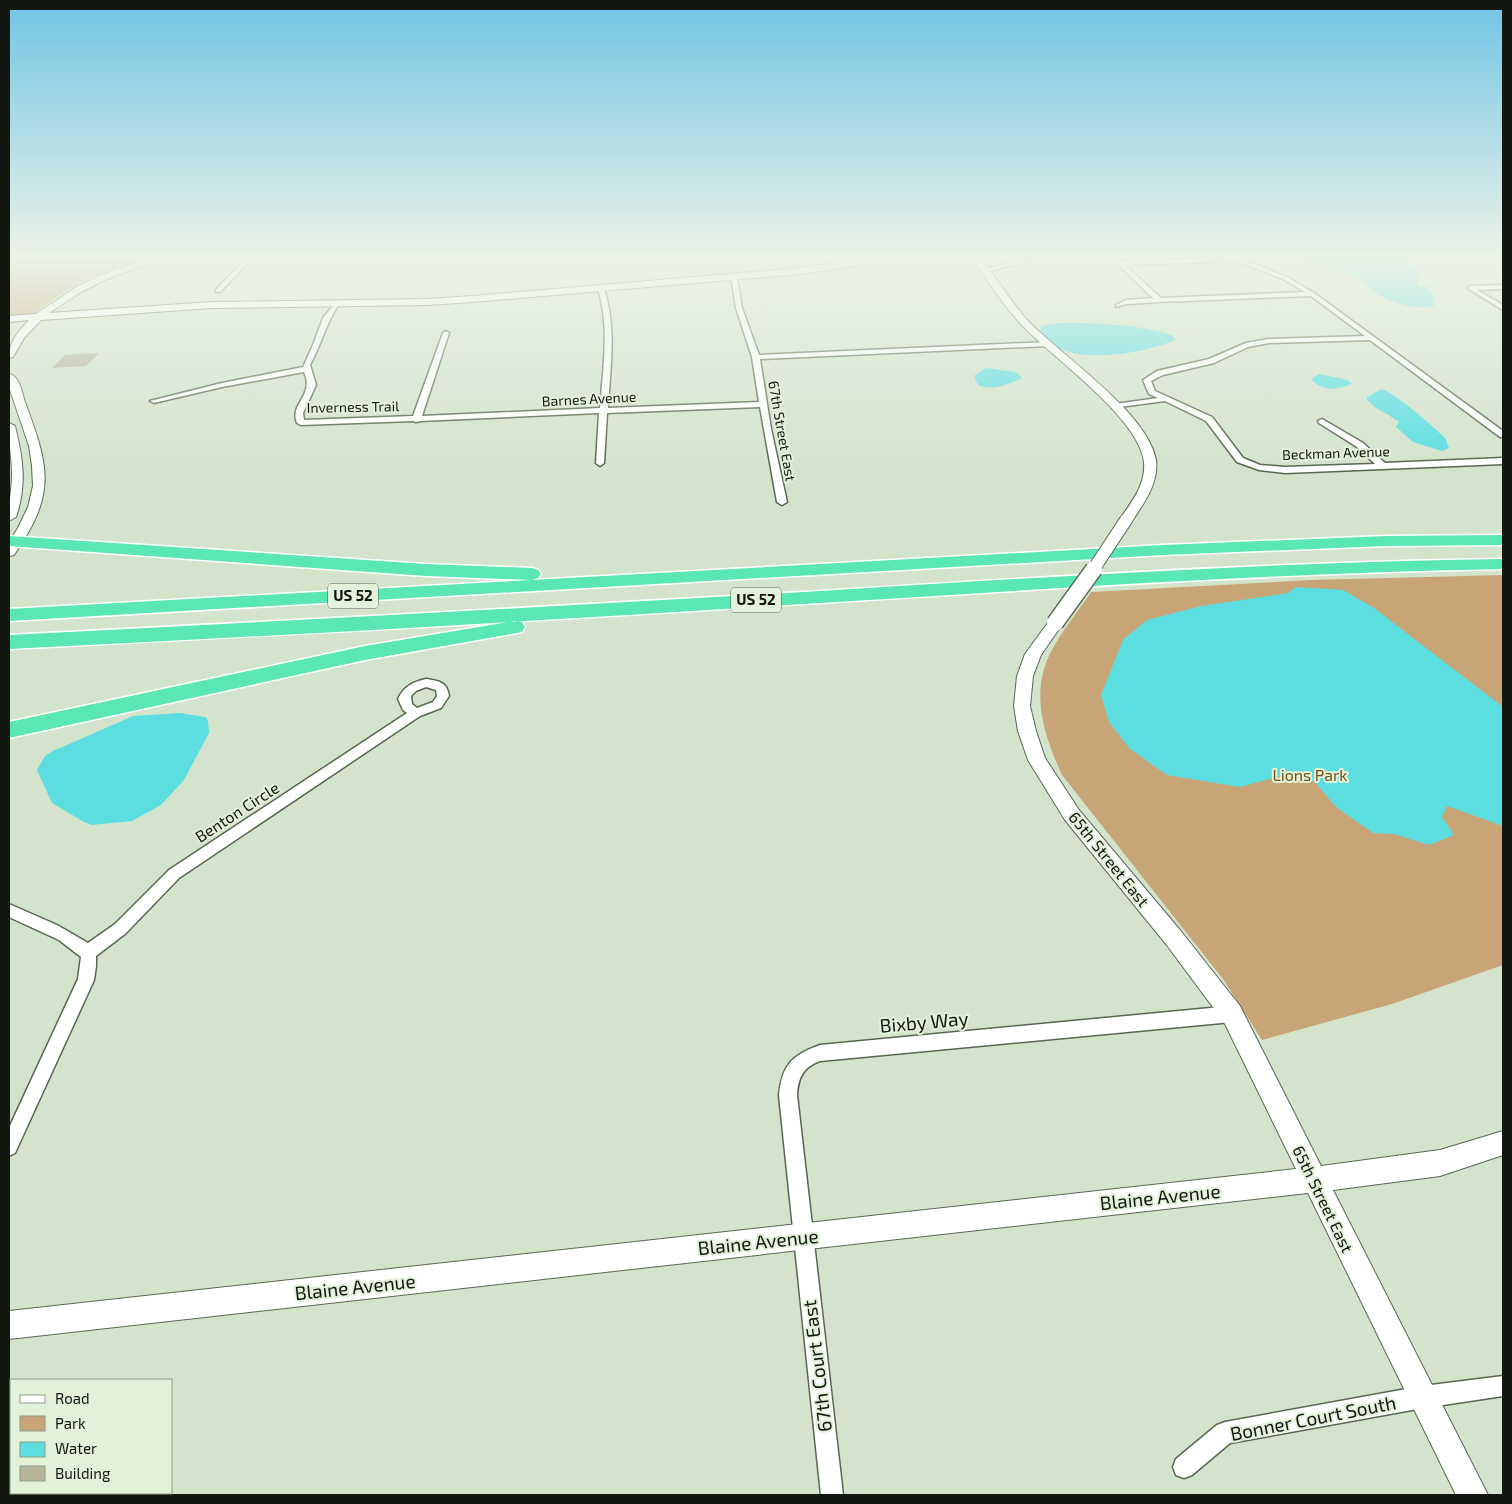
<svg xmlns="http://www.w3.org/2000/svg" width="1512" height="1504" font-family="'Exo 2',sans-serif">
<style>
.green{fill:#c8a577}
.water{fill:#5cdee1}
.building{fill:#b6b599}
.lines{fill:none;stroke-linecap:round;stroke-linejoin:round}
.street-casing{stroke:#596752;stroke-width:3}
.secondary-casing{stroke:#596752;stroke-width:2}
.highway-casing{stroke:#fff;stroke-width:3}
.street{fill:#fff;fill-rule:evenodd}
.secondary{fill:#fff;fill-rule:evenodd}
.highway{fill:#59e7b4;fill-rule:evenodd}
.secondary-bridge-far1-casing{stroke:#596752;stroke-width:14;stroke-linecap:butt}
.secondary-bridge-casing{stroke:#596752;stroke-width:19;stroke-linecap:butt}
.secondary-bridge-far1{stroke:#fff;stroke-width:12}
.secondary-bridge{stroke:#fff;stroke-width:16}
.labels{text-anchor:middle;stroke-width:4;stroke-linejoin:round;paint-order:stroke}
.far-street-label{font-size:14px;fill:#12170f;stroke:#e1f2d9}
.shield{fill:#e1f2d9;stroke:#50594c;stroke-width:1}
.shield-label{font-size:15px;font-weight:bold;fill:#12170f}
.park-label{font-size:16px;fill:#744f17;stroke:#e1f2d9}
.street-label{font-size:16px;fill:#12170f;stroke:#e1f2d9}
.near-street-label{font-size:19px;fill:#12170f;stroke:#e1f2d9}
</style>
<rect width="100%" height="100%" fill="#d4e4cc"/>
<path class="green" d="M9,254H156L89,278L56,297L33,314L9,316Z
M1503,575V965L1392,1004L1262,1040L1223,979L1062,775C1044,736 1029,691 1052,650C1062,631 1079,610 1091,592L1311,580Z"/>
<path class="water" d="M1284,254H1426L1407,262L1415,267L1422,269L1417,271L1420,275L1414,278L1422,280L1418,281V286H1426L1432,294L1434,306C1416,311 1390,302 1375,292C1367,286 1360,278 1350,274C1329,268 1305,264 1284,254Z
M1060,323C1098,323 1136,324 1172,335L1175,340C1143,354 1056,371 1040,328L1045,325Z
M986,368L1015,372L1023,378C1009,383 993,392 978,385L974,376Z
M1319,374L1348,380L1352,384C1337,390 1323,392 1311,379Z
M1381,389C1393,391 1434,427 1444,437C1447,440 1447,445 1449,448L1442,451L1413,442L1396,427L1399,422C1388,413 1374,410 1366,398Z
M1296,587L1343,590L1374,608L1503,707V826L1447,806L1442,817L1454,835L1429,845L1394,834L1373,833L1336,807L1314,781L1280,776L1240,787L1167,775L1130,749L1109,722L1101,695L1123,640L1147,620L1201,606L1288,593Z
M180,713L205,717L208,720L209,733L184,780L161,805L132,821L92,825L84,822L52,803L37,770L45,756L53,751L133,716Z"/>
<path class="building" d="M99,353L86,366L52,368L65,355Z"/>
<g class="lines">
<defs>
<path id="street" d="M250,254H257L220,292H216V290Z
M1041,254H1052L987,272L984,270Z
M1107,254H1114L1121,261L1230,258L1221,254H1230L1287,277L1314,293L1503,431V437H1500L1370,340L1269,343L1248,347L1214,363L1163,375L1151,381L1155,391L1212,417L1243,458L1260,465L1285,467L1375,464L1357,447L1319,423L1318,421L1322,419L1363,443L1385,463L1503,458V464L1285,473L1259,470L1237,462L1206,421L1165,401L1112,408L1111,406L1115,404L1158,398L1149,394L1143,380L1157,371L1209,359L1246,343L1269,339L1365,336L1311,296L1159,302L1127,304L1116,307V305L1126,300L1153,298ZM1236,261L1283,279L1305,292L1161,298L1125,265Z
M734,275L737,277L742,308L759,355L1048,342L1052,344L1048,346L760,359L771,429L787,502L782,505L777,502L760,407L607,413L604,463L600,466L596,463L599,413L420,421L416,422L413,421L301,425L297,423C289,403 315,396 304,372L222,387L154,403L150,401L222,383L303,367L313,345L323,318L336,302L339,304C326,323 321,345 310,365L316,385L303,413L304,420L413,416L443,333L446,331L449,333L422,416L600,408C603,368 610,328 598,289L601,287L604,289C617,328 610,368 608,408L759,402L752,357L736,308L731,277Z
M1503,285V289L1477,290L1503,305V310L1467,288L1470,286Z
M426,679C439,681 447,682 449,696L441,708L420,716L179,878L125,934L96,956V966L94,980L15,1153L9,1156V1128L78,979L81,957L59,940L9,917V904L57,925L88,943L115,924L169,870L407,713L403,710L398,699C404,686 413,682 426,679ZM426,687L436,690L437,696L433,702L417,708L412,704L411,696L416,691Z
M1232,1006L1238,1009L1240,1014L1238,1019L1232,1022L820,1061C803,1067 798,1078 797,1095L843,1495H821L779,1095C782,1065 792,1055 820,1045Z
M1503,1376V1396L1423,1408L1230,1443L1192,1475L1184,1478L1176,1475L1173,1467L1176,1459L1217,1425L1225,1422L1423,1386Z"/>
<path id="secondary" d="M159,254H173L105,280L81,292L49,313L212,302L427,299L473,296L800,268L855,260L882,254H897L855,266L800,274L473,302L427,305L212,308L41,320L24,338L13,357L9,358C9,341 18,332 29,320L9,322V316L36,314L75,288L99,276Z
M968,254H977C995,275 1009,300 1028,321C1062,356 1148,413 1156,460C1159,484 1143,504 1131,523H1121L1119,520C1132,502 1146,484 1144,462C1139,417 1052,358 1021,324C1001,303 986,277 968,254Z
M9,374C20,376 22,393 25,402C50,469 56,494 14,555L9,556V542L18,528L28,507L33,486L32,466L29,446L9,387Z
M9,423L15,426C23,458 27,485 16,517L9,521C8,505 12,490 12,474C12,457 8,440 9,423Z
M1055,618L1060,620L1063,623L1041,655L1033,676L1030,706L1036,731L1045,758L1079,810L1180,930L1240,1006L1321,1166L1440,1150L1503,1131V1155L1440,1176L1333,1190L1488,1495H1456L1308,1193L9,1339V1311L1296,1169L1224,1022L1166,944L1065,820L1028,760L1018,731L1014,706L1017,676L1025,654L1050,620Z"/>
<path id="highway" d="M1503,535V545L1386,546L1163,555L9,621V609L1163,545L1386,536Z
M9,536L426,564L532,568L538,570L541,574L538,578L532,580L426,576L9,546Z
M1503,559V569C1275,573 1047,589 820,603C550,620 279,636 9,649V635C279,621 550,607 820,591C1047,577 1275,562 1503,559Z
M515,621L522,622L525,627L522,632L365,660L9,738V722L365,646Z"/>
</defs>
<use href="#street" class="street-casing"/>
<use href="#secondary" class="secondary-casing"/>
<use href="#highway" class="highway-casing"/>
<use href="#street" class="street"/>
<use href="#secondary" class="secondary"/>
<use href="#highway" class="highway"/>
<defs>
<path id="secondary-bridge-far1" d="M1093,570L1126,520"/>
<path id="secondary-bridge" d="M1055,623L1094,569"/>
</defs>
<use href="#secondary-bridge-far1" class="secondary-bridge-far1-casing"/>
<use href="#secondary-bridge" class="secondary-bridge-casing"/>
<use href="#secondary-bridge-far1" class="secondary-bridge-far1"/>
<use href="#secondary-bridge" class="secondary-bridge"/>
</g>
<linearGradient id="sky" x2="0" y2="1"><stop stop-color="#70c5e5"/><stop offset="0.55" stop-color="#ecf3e8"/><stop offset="1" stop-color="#ecf3e8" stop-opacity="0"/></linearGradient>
<rect width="1512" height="465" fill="url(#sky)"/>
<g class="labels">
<g class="far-street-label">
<text transform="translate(589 399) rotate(-3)" y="5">Barnes Avenue</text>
<text transform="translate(353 407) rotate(-1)" y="5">Inverness Trail</text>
<text transform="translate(782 431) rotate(80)" y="5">67th Street East</text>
<text transform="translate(1336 453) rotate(-2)" y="5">Beckman Avenue</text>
</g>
<g class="shield">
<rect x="328" y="583.5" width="50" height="25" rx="4"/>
<rect x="731" y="587.5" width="50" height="25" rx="4"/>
</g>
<g class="shield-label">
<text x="353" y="601">US 52</text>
<text x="756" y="605">US 52</text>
</g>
<g class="park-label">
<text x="1310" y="781">Lions Park</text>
</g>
<g class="street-label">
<text transform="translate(237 812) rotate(-33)" y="6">Benton Circle</text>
<text transform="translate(1109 859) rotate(51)" y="6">65th Street East</text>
<text transform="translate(1323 1199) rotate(64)" y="6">65th Street East</text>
</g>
<g class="near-street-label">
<text transform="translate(924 1022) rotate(-5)" y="7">Bixby Way</text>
<text transform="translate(1160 1197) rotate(-6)" y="7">Blaine Avenue</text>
<text transform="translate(758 1242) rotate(-6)" y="7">Blaine Avenue</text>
<text transform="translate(355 1287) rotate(-6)" y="7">Blaine Avenue</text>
<text transform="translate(817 1366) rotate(-97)" y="7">67th Court East</text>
<text transform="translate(1313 1418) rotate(-11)" y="7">Bonner Court South</text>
</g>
</g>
<rect width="1512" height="1504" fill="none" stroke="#12170f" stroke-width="20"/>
<rect x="10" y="1379" width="162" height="115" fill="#e1f2d9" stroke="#8e9a88"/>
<rect x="20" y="1395" width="25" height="8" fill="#ffffff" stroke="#8e9a88"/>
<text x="55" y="1404" font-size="15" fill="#12170f">Road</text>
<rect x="20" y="1416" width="25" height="15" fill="#c8a577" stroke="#8e9a88"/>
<text x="55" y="1429" font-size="15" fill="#12170f">Park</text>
<rect x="20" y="1442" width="25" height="15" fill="#5cdee1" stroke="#8e9a88"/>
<text x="55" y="1454" font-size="15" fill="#12170f">Water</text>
<rect x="20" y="1466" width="25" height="15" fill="#b6b599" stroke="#8e9a88"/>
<text x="55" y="1479" font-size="15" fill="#12170f">Building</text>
</svg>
